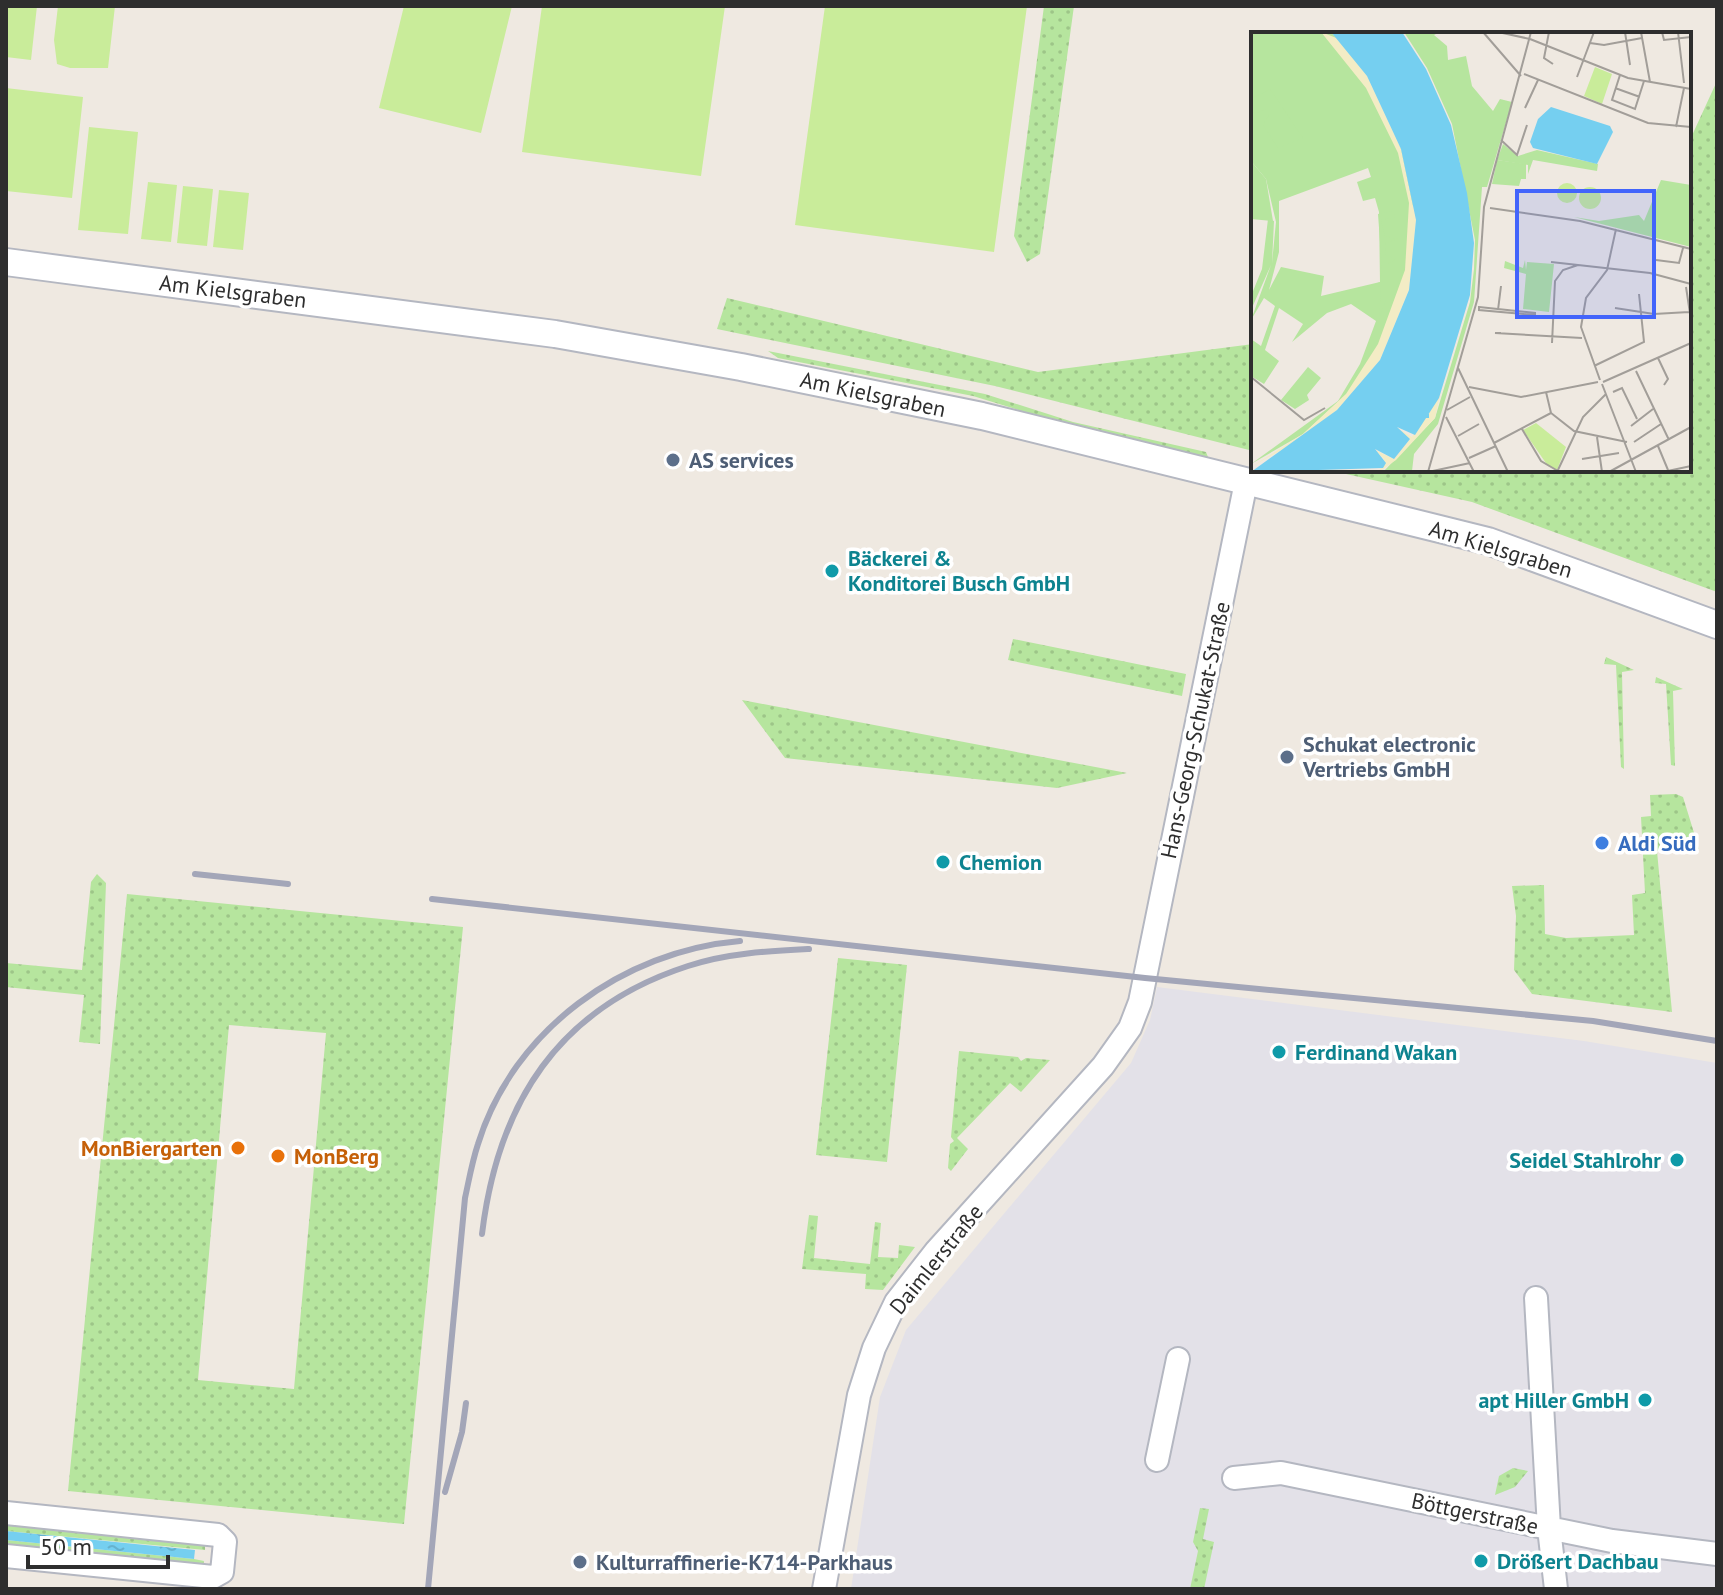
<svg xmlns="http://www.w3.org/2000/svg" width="1723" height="1595" font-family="'PT Sans',sans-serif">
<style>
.industrial{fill:#e3e1e8}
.grass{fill:url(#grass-dots);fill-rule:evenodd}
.pitch{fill:#c9ec9a}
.water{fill:url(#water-ripples)}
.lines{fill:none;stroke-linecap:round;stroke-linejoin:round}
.minor-casing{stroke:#b4b7c1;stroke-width:26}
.tertiary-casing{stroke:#b4b7c1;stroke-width:30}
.minor{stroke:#fff;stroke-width:22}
.tertiary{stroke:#fff;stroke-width:26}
.rail{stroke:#a3a6b8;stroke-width:6}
.service-dot{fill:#5c6f8a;stroke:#fff;stroke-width:3}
.culture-dot{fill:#0f9aa8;stroke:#fff;stroke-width:3}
.shop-dot{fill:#3f7fe0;stroke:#fff;stroke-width:3}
.food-dot{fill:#e8710a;stroke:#fff;stroke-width:3}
.labels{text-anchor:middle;stroke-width:7;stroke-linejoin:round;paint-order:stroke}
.street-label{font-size:22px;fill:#2e2e2e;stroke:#fff}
.service-label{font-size:22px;font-weight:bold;fill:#4e5e75;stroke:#fff;text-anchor:start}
.culture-label{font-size:22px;font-weight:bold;fill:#0d838f;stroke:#fff;text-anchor:start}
.shop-label{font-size:22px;font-weight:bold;fill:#366cbe;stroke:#fff;text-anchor:start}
.food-label{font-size:22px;font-weight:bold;fill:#c56008;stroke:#fff;text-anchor:end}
.inset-river{fill:none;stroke:#75cff0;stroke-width:4}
.inset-road{fill:none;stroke:#a29e99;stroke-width:2}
.view{fill:#4264fb;fill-opacity:0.15;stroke:#4264fb;stroke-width:4}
.inset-edge{fill:none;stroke:#2e2e2e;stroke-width:4}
</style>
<defs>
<pattern id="grass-dots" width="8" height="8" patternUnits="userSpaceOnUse" patternTransform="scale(2)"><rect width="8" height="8" fill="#b6e59e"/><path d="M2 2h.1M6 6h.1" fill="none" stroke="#9dc588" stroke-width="1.8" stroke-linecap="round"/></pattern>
<pattern id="water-ripples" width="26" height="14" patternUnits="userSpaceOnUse" patternTransform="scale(2)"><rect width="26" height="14" fill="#75cff0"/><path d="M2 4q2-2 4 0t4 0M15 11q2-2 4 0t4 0" fill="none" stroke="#66b2ce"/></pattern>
</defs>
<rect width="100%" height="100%" fill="#efe9e1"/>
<path class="industrial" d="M1157,987L1584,1041L1717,1063V1589H851L880,1397L906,1330L1131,1063L1150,1020Z"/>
<path class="grass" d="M1044,6H1074L1040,254L1027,262L1014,236Z
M1717,81V592L1472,502L1328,470H1689V142Z
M727,298L1038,372L1253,344V451L995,386L717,329Z
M768,351L985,394L1073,422L1206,452L1208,457L1074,427L973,396L778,358Z
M1013,639L1186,674L1182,696L1008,660Z
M1606,657L1634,670L1622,672L1624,769L1621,767L1616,665L1604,664Z
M1656,677L1683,689L1673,691L1675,766L1671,765L1666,684L1655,683Z
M742,700L1127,773L1057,788L785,758Z
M1676,794L1683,797L1699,849L1657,851L1672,1012L1532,994L1514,970L1516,916L1512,886L1544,885L1545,934L1566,938L1634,935L1632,895L1645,893L1641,817L1651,816L1650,795Z
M97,874L106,883L100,1044L79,1042L84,995L6,987V963L82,970L91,882Z
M127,894L463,927L404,1524L68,1491ZM229,1025L326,1033L294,1389L198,1380Z
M838,958L907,965L887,1162L816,1155Z
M959,1051L1018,1057L1021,1061L1026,1058L1050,1060L1021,1092L1010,1083L957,1138L968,1149L951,1171L948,1168L950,1144L954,1141L951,1137Z
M809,1215L818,1216L814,1258L870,1264L875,1222L881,1223L878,1257L898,1258L899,1245L915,1247L883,1290L865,1289L866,1274L802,1269Z
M1513,1468L1528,1471L1515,1487L1495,1495L1499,1476Z
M1200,1508L1209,1509L1203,1539L1214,1542L1204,1589H1190L1198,1551L1193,1542Z
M6,1522L205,1544V1550L6,1531Z
M6,1540L194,1559L204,1561L203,1567L6,1548Z"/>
<path class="pitch" d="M6,6H37L31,60L6,57Z
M58,6H115L108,68H70L57,64L54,40Z
M404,6H512L481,133L379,108Z
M542,6H725L701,176L522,152Z
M825,6H1027L994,252L795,225Z
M6,88L83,97L72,198L6,191Z
M89,127L138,132L128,234L78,230Z
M148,182L177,185L171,242L141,239Z
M183,186L213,189L207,246L177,243Z
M219,190L249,193L243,250L213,247Z"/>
<path class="water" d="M6,1531L195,1550L194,1559L6,1540Z"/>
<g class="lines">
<defs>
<path id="minor" d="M1536,1298L1549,1528L1556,1589
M1157,1460L1178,1359
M1234,1478L1281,1473L1612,1541L1717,1554
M6,1513L218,1535L225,1542L222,1572L213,1577L6,1556
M824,1589L859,1395L874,1348L896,1302L936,1251L1103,1066L1130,1028L1140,1002L1246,482"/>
<path id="tertiary" d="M6,262L555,334L741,367L982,416L1488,541L1717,625"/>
</defs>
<use href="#minor" class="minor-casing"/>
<use href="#tertiary" class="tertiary-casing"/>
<use href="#minor" class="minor"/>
<use href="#tertiary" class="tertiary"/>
<path class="rail" d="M195,874L288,884
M432,899L1145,978L1593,1021L1717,1041
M482,1234C498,1103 558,1008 688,966C727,953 769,951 809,949
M445,1492L462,1432L466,1403
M428,1589L465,1198C469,1180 472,1162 478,1144C513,1030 623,951 740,941"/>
</g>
<g class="service-dot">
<circle cx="673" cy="460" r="8"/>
<circle cx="1287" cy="757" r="8"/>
<circle cx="580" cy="1562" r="8"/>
</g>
<g class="culture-dot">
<circle cx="832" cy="571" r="8"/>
<circle cx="943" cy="862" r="8"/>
<circle cx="1279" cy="1052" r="8"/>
<circle cx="1677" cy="1160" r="8"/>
<circle cx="1645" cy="1400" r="8"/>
<circle cx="1481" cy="1561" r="8"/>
</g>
<circle class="shop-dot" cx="1602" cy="843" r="8"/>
<g class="food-dot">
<circle cx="238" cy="1148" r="8"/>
<circle cx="278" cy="1156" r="8"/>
</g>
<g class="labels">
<g class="street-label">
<text transform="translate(233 291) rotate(7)" y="8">Am Kielsgraben</text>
<text transform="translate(873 394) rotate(12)" y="8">Am Kielsgraben</text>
<text transform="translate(1501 549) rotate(17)" y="8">Am Kielsgraben</text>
<text transform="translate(1195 730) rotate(-78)" y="8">Hans-Georg-Schukat-Straße</text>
<text transform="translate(936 1259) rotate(-51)" y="8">Daimlerstraße</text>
<text transform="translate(1475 1513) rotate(12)" y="8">Böttgerstraße</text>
</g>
<g class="service-label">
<text x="689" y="468">AS services</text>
<text x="1303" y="752">Schukat electronic<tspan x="1303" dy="25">Vertriebs GmbH</tspan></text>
<text x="596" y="1570">Kulturraffinerie-K714-Parkhaus</text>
</g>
<g class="culture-label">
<text x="848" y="566">Bäckerei &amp;<tspan x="848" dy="25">Konditorei Busch GmbH</tspan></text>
<text x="959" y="870">Chemion</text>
<text x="1295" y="1060">Ferdinand Wakan</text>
<text x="1661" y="1168" text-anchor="end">Seidel Stahlrohr</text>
<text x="1629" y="1408" text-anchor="end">apt Hiller GmbH</text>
<text x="1497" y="1569">Drößert Dachbau</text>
</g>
<g class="shop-label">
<text x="1618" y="851">Aldi Süd</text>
</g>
<g class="food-label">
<text x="222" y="1156">MonBiergarten</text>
<text x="294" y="1164" text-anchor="start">MonBerg</text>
</g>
</g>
<g transform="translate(1251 32)">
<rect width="440" height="440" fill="#efe9e1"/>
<path d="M0,0H80L100,23L150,117L162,173L158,245L113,346L52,402L0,432L87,369L109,332L125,289L100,272L76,281L41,310L52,292L28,276L14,318L28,329L13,352L0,344V307L10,314L24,274L13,266L0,288L20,233L0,278V264L11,237L17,187L23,189L21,231L25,190L15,147L0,129ZM117,136L120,145L106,150L112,169L124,166L128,180L129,250L70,264L73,244L30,235L18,258L28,220V169ZM153,0H189L183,3L196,14L197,28L215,24L221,54L242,79L249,67L261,70L236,155H231L223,270L187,392L163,422L161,439L132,440L184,386L219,270L223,237L224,208L201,92L176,36ZM246,128L275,132V147H270L268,154L241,152ZM410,148L440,153V215L323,185L348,189L388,183L393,189ZM274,228L275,238L276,230L303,232L298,280L272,277L275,242L253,236L254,229L272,236ZM57,335L70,346L56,363L58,368L44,377L30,368Z" fill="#b6e59e" fill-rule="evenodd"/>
<path d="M19,57L52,106L27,116L12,93L19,81L15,77L4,82L0,76V67ZM252,112L267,124L286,118L347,132L346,139L282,128L277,142V133L246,128ZM0,129L15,147L22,189L0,187ZM142,179L144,185L130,188L134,204L147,207L134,211L135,223L145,227L136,232V265L128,287L130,254L115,256L129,250L131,237L127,182Z" fill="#b6e59e"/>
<path d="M70,0L88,7L116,44L150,117L165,188L158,258L129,328L86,378L43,411L0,435L52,402L95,362L127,312L154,238L158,171L147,121L115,56ZM190,359L184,386L145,428L128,440L133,427L124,418L143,427L159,407L146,396L161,405Z" fill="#f3ecc5"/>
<path d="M344,35L361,42L351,72L333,64ZM306 161a10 10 0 1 1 20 0a10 10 0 1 1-20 0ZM328 166a11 11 0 1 1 22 0a11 11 0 1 1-22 0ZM285,391L315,415L306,438L297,434L272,398Z" fill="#c9ec9a"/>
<path d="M80,0H151L175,37L200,93L216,161L223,211L219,263L188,366L164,403L146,395L159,407L143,427L124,417L135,431L132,436L0,440L86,378L129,328L158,258L165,188L150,117L116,44ZM300,75L359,94L362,100L346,132L282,116L279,110L287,87Z" fill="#75cff0"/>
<path class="inset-river" d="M83,384H178"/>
<path class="inset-road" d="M232,0L270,44M247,0L279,7M298,0L293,26L302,32M374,0L379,33M390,0L399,50M411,0L413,8L440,5M427,0L433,51M279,7L377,46L440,57M339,11L353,13L391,6M273,42L397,91L440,95M369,43L361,68L384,77L393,49M326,45L343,0M364,56L389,65M274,76L287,48M425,95L433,56M250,108L266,123L276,93M239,176L329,189L440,217M405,228L428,231L432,216M300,230L399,241L440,252M435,255L440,288M228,275L284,281V283L228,278ZM364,276L403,282L438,280M247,278L250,254M250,301H244L331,306M301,311L304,249L312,238L327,233M407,326L417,347L413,353M343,334L393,310L388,262M207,336L257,440M385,339L418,408M0,345L53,388L74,376M349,348L330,295L335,266L356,238L365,197M352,350L440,311M351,352L385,440M218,355L270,365L347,350M295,360L300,381L323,399L376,410M362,360L371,356L386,387M196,378L219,365M195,385L223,440M380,394L402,377M271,397L290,429L307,439M207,404L228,392M346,405L351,440M383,410L410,392M243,411L300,381M407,414L417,438M218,426L245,414M331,427L368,421M177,440L227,265L233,175L280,0M177,440L219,431M306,440L332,385L355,362M358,440L440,395M412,440L440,434"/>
<path class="view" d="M266,159H403V285H266Z"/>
<rect width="440" height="440" class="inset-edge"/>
</g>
<rect width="1723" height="1595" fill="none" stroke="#2e2e2e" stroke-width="16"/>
<path d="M28 1555v12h140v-12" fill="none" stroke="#2e2e2e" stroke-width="4"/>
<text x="40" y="1555" font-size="24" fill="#2e2e2e" stroke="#ffffff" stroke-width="6" paint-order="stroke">50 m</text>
</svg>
